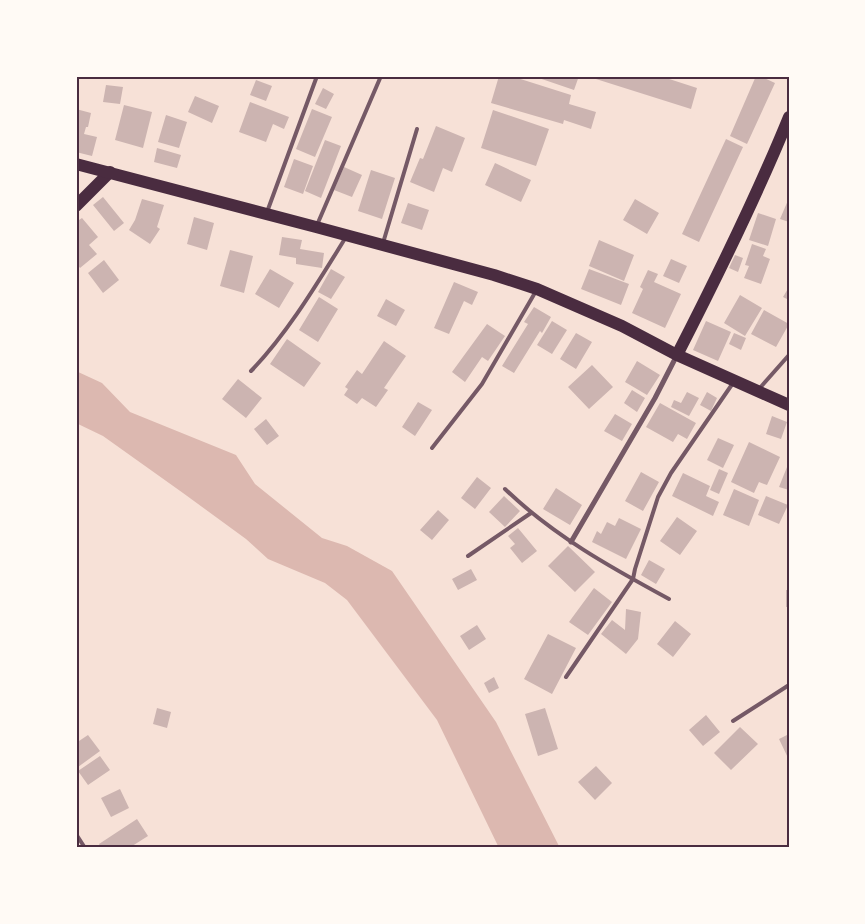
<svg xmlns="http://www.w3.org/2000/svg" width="865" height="924" font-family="Cabin,sans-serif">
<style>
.water{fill:#dcb8b0}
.building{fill:#ccb4b1}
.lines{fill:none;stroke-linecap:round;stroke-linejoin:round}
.service{stroke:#755966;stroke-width:4}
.minor{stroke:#755966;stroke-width:5}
.primary{stroke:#4a2c40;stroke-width:12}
.trunk{stroke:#4a2c40;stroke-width:12}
.neatline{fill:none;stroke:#4a2c40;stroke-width:2}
</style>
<rect width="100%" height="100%" fill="#f7e1d7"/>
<path class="water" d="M76,371L102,383L130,412L236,455L255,484L322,538L347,546L392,571L496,722L560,848H499L437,720L347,600L325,583L268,559L246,539L183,493L103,436L76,423Z"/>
<path class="building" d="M499,76H511L571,95L569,104L596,112L591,129L564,120L563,124L491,103Z
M533,76H579L574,90Z
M597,76H660L697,88L691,109L596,79Z
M756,76H760L775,83L747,144L730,136Z
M256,80L272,86L266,101L250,95Z
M106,85L123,87L120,104L103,102Z
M323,88L334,94L326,109L315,104Z
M195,96L219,106L212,123L188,112Z
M250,102L289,117L284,129L273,124L266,142L239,132Z
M124,105L152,112L143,148L115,140Z
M76,109L91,113L88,127H86L84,134L97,137L92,156L76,152Z
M312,109L332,117L315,157L296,149Z
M493,110L549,129L536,166L481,148Z
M166,115L187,122L179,148L158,142Z
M436,126L465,138L452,172L443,168L434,192L410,182L420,158L423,159Z
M726,139L743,147L699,242L682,234Z
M325,140L341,146L321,198L305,191Z
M157,148L181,155L177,168L154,162Z
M294,159L313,166L303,194L284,187Z
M495,163L531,180L521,202L485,185Z
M344,167L362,175L352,197L334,190Z
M371,170L395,178L382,219L358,211Z
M103,197L124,223L114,231L93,205Z
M789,198V222L780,219Z
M142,199L164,205L157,227L160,229L150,244L129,230L135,220Z
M635,199L659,213L647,234L623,220Z
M408,203L429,210L422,230L401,223Z
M758,213L776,219L768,246L749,240Z
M194,217L214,223L207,250L187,244Z
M82,218L98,237L89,245L97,254L80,268L76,263V222Z
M282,237L302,240L300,249L324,253L322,268L296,264V258L279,255Z
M599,240L634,255L624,281L589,266Z
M752,244L766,249L763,256L770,259L761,284L744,278L749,266L745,265Z
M230,250L253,256L244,293L220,286Z
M735,255L743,258L738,272L729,268Z
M671,259L687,266L679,283L663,276Z
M104,260L119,280L103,293L88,273Z
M270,269L294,283L279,308L255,294Z
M331,269L345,277L331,299L318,292Z
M589,269L629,284L621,305L581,289Z
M648,270L658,274L654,282L681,294L665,328L632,313L643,289L640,287Z
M454,282L478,292L472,305L464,301L449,334L434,328Z
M789,287V300L783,297Z
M740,295L762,308L745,336L724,323Z
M319,297L338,309L318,342L299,330Z
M386,299L405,310L396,326L377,316Z
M534,307L551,317L542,333L540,331L514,373L502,366L528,324L524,322Z
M764,310L789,324L776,347L751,334Z
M552,321L567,330L552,354L537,345Z
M706,321L731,332L718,361L693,350Z
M487,324L505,336L488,361L482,357L465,382L452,372Z
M576,333L592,342L576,369L560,359Z
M734,333L746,338L741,350L729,344Z
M287,339L321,363L304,387L270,364Z
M384,341L406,356L384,388L388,390L376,407L362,398L357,404L344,395L348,389L345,387L357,370L362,374Z
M637,361L660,375L647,395L625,382Z
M592,365L613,387L589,409L568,387Z
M238,379L262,398L246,418L222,399Z
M632,390L645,398L637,412L624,403Z
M687,392L699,398L689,416L671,407L674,400L681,403Z
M707,392L717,398L711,411L700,405Z
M418,402L432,410L415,436L402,427Z
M660,403L696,423L687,439L678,434L673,442L646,427Z
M615,414L632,424L622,441L604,431Z
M772,416L787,422L781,439L766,434Z
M266,419L279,436L267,445L254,429Z
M718,438L734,445L723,468L707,460Z
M749,442L780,457L767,485L759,482L754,493L731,482Z
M789,462V490L779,487Z
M719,469L728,473L719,494L710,490Z
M641,472L659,482L643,511L625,501Z
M683,473L710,486L706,496L719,502L713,516L672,496Z
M477,477L491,488L475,509L461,498Z
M556,488L582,505L570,525L543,509Z
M734,489L759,500L749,526L723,515Z
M504,496L520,511L505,527L489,512Z
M766,496L788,505L779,524L758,515Z
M438,510L449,520L432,540L420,530Z
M677,517L697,531L680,555L660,541Z
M619,518L641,529L626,559L592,542L597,531L601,534L607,522L615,526Z
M518,528L537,551L522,563L510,548L515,544L508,536Z
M568,546L595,572L575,592L548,566Z
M649,560L665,569L656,584L641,575Z
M471,569L477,580L458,590L452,579Z
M594,588L612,602L588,635L569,622Z
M786,590H789V607H786Z
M626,609L641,612L638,639L626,654L601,634L612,620L625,630Z
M675,621L691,634L673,657L657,644Z
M477,625L486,639L469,650L460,636Z
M548,634L576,648L552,694L524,679Z
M494,677L499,688L489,693L484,683Z
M157,708L171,712L167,728L153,724Z
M545,708L558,749L538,756L525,714Z
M706,715L720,732L703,746L689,730Z
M740,727L758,744L731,770L714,753Z
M789,734V760L779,739Z
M88,735L100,751L78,767L76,765V743Z
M100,756L110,770L88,785L78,771Z
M596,766L612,783L595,800L578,782Z
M120,789L129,808L111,817L101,798Z
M137,819L148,836L129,848H101L99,844Z"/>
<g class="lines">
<path class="service" d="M267,212L317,76
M317,225L381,76
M383,243L417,129
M251,371C288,333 318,282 346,237
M759,389L789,355
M432,448L482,384L536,291
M505,489C554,536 610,567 669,599
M468,556L531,513
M566,677L633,579L635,569L658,497L671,473L733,383
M733,721L789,685
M76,834L85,848"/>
<path class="minor" d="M571,542L655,398L677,355"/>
<path class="primary" d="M76,206L110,172
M677,355C717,277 756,198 789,117"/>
<path class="trunk" d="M76,164L316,227L494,275L537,289L622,326L677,355L789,405"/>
</g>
<rect width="865" height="924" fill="none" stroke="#fffaf5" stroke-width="155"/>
<rect x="78" y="78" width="710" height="768" class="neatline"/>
</svg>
